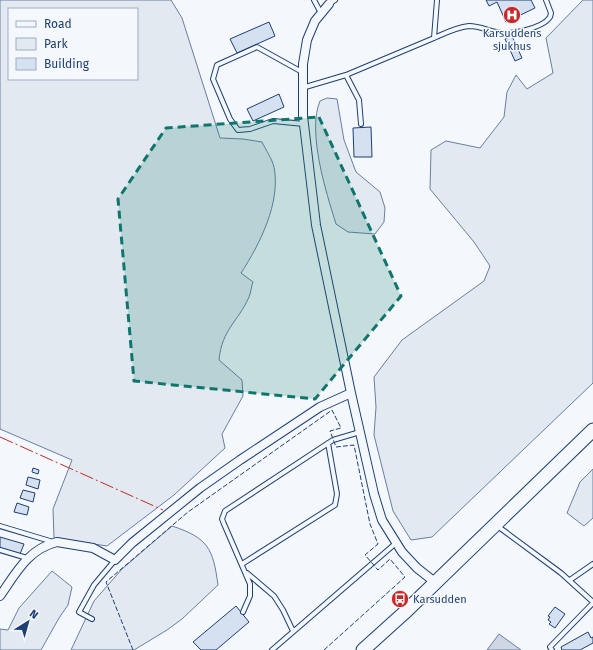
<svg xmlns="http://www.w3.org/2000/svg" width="593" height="650" font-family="'Fira Sans',sans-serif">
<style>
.green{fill:#e3e9f0;stroke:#687fa3;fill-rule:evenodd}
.water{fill:#cfd7e4;stroke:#687fa3}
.building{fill:#d5e0f0;stroke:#1d3f73}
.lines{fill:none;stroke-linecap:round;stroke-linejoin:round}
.service-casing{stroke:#1d3f73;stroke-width:6}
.minor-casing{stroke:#1d3f73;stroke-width:10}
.trunk-casing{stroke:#1d3f73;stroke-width:15}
.service{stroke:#f4f7fb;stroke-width:4}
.minor{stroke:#f4f7fb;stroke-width:8}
.trunk{stroke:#f4f7fb;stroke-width:13}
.fence{stroke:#1d3f73;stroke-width:1;stroke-dasharray:5 2;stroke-linecap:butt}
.power{stroke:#c62828;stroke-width:1;stroke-dasharray:14 3 2 3;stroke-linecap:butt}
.marked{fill:#0f766e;fill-opacity:0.2;stroke:#0f766e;stroke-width:3;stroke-dasharray:8 5;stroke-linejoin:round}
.labels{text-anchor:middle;stroke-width:3;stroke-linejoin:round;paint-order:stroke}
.poi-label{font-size:11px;fill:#1d3f73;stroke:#f4f7fb}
</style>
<rect width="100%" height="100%" fill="#f4f7fb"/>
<path class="green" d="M0,0H171L182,18L220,138L243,139L262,142C266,150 272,159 274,167C281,202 260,244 241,273L253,282C251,287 251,293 249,297C238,322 222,329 219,360L242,380L243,396L222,434L225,448L174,495L107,546L54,538L53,509L72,460L0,429ZM9,9H137V79H9Z
M583,0H593V383L432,537L411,540L393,511L374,435L376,407L374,377L402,340L484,281L490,266L474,242L430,189L431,150L446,141L480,148L504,117L507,92L516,75L527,89L553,73L546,38Z
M327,98L337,99L344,140L356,172L380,192L385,208L384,222L375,234L348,232L336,224C326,192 307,132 320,101Z
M593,469V518L584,526L567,513L580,482Z
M172,526C208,538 213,548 218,585L182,619L167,630L134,650H71L94,601L122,569Z
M52,571L72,587L68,605L59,618L41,650H0V629L8,630L19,608Z"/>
<path class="water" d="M499,634L521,650H487Z"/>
<path class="building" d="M486,0H531L535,8L506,22L497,2L489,6Z
M269,22L275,36L237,53L230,39Z
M512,36L522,58L515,61L505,39Z
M279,94L284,107L253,121L247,109Z
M371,127L372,157H354L353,128Z
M33,468L39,470L38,474L32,472Z
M28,477L40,480L38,489L26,485Z
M23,490L35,493L33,502L20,498Z
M17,503L29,507L27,515L14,512Z
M0,537L24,544L20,554L0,548Z
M236,606L249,622L216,650H201L193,642Z
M555,607L565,614L555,628L549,624L551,622L548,620L550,617L548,616Z
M588,632L591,638L593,637V643L580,650H562L561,647Z"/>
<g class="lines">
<defs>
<path id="service" d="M314,0L321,13
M329,4L335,0
M434,38C445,33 457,27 469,26C479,26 487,30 496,32C509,36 543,28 550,17L551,13L546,0
M302,72L257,47L217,65L213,79L230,119L238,130L250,129L273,121L304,124
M346,75L359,100L361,124
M302,88L346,75L434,38L437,0
M496,525L561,573L593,602
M0,526L50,541L52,543
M0,550L27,558
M242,564L335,505L337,494L328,443
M247,573L274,596L283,610L293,631
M570,580L593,564
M243,612L250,596V584L224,524L222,519L225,511L333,440L360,432
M92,619L79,612L94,585L115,560
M272,650L396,543
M552,650L550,647L593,603"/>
<path id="minor" d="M329,4L315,21L307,40L303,64V116L316,225L351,393L374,494L382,520L402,552L417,568L436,583
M0,596C16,573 28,549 57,542L93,548L115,560L132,543L200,488L240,460L320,407L351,393"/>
<path id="trunk" d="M363,650L404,613L593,430"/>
</defs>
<use href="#service" class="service-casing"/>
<use href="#minor" class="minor-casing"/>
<use href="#trunk" class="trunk-casing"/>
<use href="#service" class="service"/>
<use href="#minor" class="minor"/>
<use href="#trunk" class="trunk"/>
<path class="fence" d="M133,650L106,582L188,512L332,410L341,428L330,431L336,447L354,445L370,524L378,544L365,555L378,570L390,559L405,577L324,650"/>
<path class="power" d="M0,437L163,510"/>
</g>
<path class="marked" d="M319,117L401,296L315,399L134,381L118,199L166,128Z"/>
<defs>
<symbol id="hospital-disc" viewBox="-11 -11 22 22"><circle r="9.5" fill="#c62828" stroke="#f4f7fb"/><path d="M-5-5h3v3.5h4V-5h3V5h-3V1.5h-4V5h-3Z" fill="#fff"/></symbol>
<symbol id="bus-disc" viewBox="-11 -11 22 22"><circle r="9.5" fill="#c62828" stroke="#f4f7fb"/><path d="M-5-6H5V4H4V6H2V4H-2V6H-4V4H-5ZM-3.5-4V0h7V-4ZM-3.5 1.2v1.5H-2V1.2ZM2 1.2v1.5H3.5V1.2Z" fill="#fff"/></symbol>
</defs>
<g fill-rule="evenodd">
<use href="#hospital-disc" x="502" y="5" width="20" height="20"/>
<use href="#bus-disc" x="390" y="589" width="20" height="20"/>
</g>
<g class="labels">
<g class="poi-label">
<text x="512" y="37">Karsuddens<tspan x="512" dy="13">sjukhus</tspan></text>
<text x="413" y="603" text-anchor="start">Karsudden</text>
</g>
</g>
<rect x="8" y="8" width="130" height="72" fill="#f4f7fb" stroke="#9eadc5"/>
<rect x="16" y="21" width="20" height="6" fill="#f4f7fb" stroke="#9eadc5"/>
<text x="44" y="28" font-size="12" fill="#1d3f73">Road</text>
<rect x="16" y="38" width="20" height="12" fill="#e3e9f0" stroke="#9eadc5"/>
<text x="44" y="48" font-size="12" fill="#1d3f73">Park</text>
<rect x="16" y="58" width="20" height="12" fill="#d5e0f0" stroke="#9eadc5"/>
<text x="44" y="68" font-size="12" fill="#1d3f73">Building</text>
<g transform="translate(28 622) rotate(37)" stroke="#f4f7fb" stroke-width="3" paint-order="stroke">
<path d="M0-3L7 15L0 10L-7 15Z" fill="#1d3f73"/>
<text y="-6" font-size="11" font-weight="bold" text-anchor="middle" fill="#1d3f73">N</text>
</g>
</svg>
